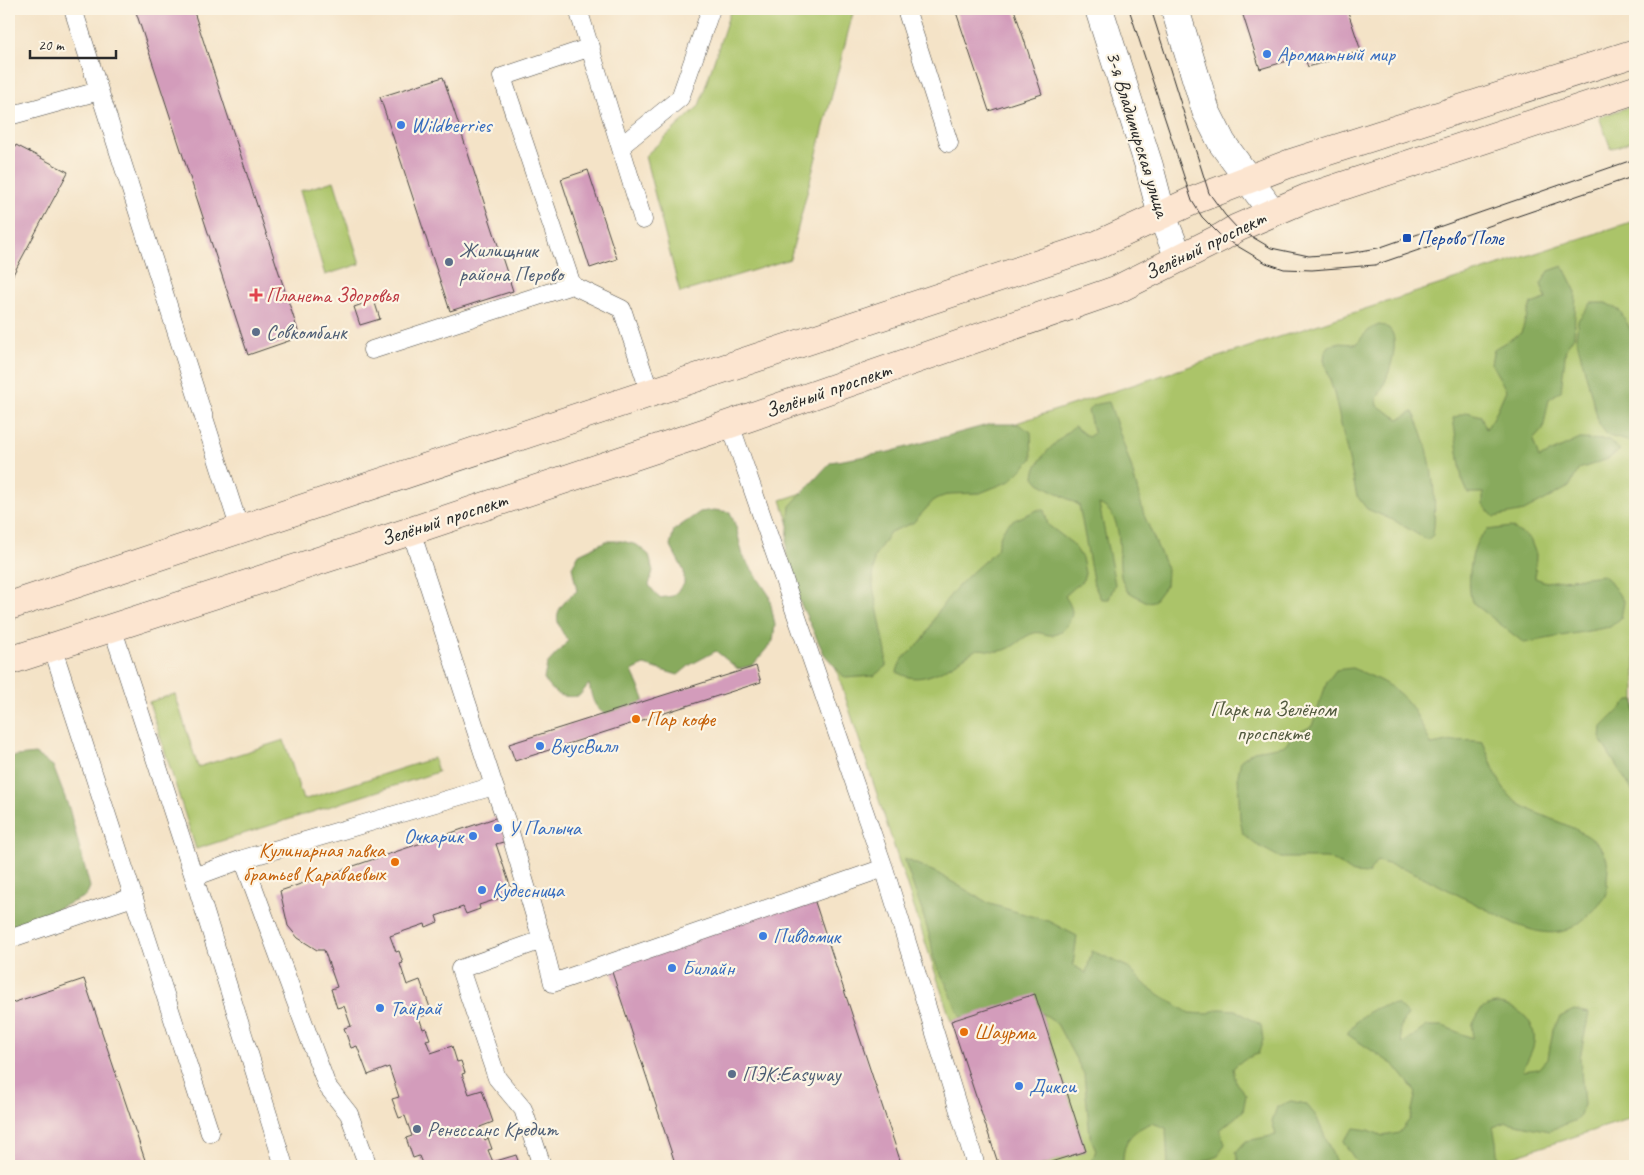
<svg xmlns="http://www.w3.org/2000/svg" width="1644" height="1175" font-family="Caveat,sans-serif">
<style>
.green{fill:#abc469;stroke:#6b784a}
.forest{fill:#88aa5d;stroke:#5a6a44}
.building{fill:#d39cbb}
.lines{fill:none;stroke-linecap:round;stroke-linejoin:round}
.service-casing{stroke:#494742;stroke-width:19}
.tertiary-casing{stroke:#494742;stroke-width:29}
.secondary-casing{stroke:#494742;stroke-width:29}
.service{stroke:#fff;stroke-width:18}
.tertiary{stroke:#fff;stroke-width:28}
.secondary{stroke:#fce5d0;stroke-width:28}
.tram{stroke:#2b2b2b;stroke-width:1}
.shop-dot{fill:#3f7fe0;stroke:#fcf5e5;stroke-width:2}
.transit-dot{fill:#1a4fb4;stroke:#fcf5e5;stroke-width:2}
.service-dot{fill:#5c6f8a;stroke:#fcf5e5;stroke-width:2}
.health-dot{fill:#e0444e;stroke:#fcf5e5;stroke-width:2}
.food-dot{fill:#e8710a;stroke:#fcf5e5;stroke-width:2}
.labels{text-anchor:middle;stroke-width:4.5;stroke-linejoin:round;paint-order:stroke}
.shop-label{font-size:21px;fill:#366cbe;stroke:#fcf5e5;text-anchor:start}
.street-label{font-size:21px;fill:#2b2b2b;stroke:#fcf5e5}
.transit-label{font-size:21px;fill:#164399;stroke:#fcf5e5;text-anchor:start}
.service-label{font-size:21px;fill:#4e5e75;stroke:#fcf5e5;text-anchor:start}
.health-label{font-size:21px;fill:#be3a42;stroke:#fcf5e5;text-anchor:start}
.park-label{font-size:21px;fill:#51593e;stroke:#fcf5e5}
.food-label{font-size:21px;fill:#c56008;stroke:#fcf5e5;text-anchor:start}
</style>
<rect width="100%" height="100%" fill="#fcf5e5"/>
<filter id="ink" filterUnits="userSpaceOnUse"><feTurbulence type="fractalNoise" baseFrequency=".02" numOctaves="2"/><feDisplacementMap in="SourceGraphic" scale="10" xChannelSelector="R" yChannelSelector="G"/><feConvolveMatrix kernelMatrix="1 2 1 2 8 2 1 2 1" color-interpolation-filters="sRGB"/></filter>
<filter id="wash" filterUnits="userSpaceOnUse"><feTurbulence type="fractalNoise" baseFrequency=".0096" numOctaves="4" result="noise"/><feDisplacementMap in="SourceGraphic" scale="20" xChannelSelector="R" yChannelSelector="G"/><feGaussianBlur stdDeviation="1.12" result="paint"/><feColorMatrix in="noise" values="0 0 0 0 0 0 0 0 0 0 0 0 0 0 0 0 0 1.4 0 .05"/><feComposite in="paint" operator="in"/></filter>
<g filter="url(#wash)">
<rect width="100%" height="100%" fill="#f4e3c7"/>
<path class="green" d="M731,9H854L790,259L680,293L645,156L699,106Z
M1635,105V140L1611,149L1599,117Z
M334,181L360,264L325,275L300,191Z
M1635,219V1117L1483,1166H1038L1086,1151L1035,994L951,1021L781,500L1634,221Z
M175,694L198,767L284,740L303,800L434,758L438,772L196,849L149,702Z"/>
<path class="forest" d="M1563,266L1576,292L1574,336L1566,348L1561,391L1549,399L1543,429L1533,440L1539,458L1580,439L1609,440L1620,450L1608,459L1579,469L1569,487L1524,511L1494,517L1483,505V493H1468L1462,479L1453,418L1467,412L1481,416L1486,429L1494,417L1506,390L1491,363L1494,349L1521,333L1531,304L1546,299L1541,284L1549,271Z
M1591,303H1606L1620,311L1635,337V443L1608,436L1599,424L1576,337L1578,320Z
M1379,325C1382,326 1385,325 1387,327C1405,338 1385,385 1377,399L1378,406L1399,419L1413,412C1431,444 1438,498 1433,535L1427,540L1395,521L1367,509L1357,496L1334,393L1324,360L1325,352L1329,346L1336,343L1357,344C1363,335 1368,329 1379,325Z
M1109,402L1131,466L1144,515L1167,569L1166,585L1154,601L1147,602L1127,591C1125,587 1122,581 1121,576C1117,555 1126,515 1099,504L1115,584L1109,599H1101L1094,585L1079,505L1039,483L1034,477C1035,457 1061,439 1074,426L1088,437L1094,433L1088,411L1093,405Z
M991,424H1018L1031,432L1032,459L1010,481L980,493L950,494L935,499L913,523L890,532L874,558L873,587L886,652V666L874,676L845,678L824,654L798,598L786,552L790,506L831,462L889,452Z
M714,510L730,512L736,527L743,556L769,595L775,625L773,641L753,665L738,669L716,651L690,665L678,675L644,665L632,671L644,699L638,712L611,718C594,708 593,703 589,684L579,696C560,698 555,695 544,679L547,664L568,641C551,617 555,609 577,591L572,567L579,554L606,541H622L637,545L649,555L653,571L649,585L659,598L673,596L684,584V571L670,545L674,530L700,512Z
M1037,510H1044L1048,525L1073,544L1082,558L1085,573L1083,580L1065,596C1068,601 1072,607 1072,613C1071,623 1061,634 1053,635C1046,636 1040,631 1034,633C1022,636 1013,650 1000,651C993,652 985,649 977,649C955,662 923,690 897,672C901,655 910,654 921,642C928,634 932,621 938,612C955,586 974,570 997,550C1002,519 1013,522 1037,510Z
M1511,527L1530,539L1536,554L1535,578L1546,582L1603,575L1610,581L1624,602L1621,618L1610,627L1524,643L1472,602C1467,588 1470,556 1477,542C1479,538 1484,533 1487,530Z
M1352,668C1376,678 1401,688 1414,711C1421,722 1425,734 1432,745C1450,741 1465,739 1483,742C1490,759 1497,782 1510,796C1534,822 1605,825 1608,866C1608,870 1607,876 1607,881C1607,885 1608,892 1606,896C1601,905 1582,922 1573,927C1554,938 1533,931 1515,924L1421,876L1406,869L1377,861L1368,874L1353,873L1340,864L1327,858H1281L1255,844L1243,834L1240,819L1238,775L1241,760L1254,751L1283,746L1298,733L1312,726L1327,682L1336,670Z
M1629,700H1635V795L1601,741L1602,727Z
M35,754L53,766L69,808L90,887L86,896L25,923L9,927V757Z
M905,859L937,873L990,904L1048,921L1077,936L1073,965L1086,973L1092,951L1126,966L1149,988L1189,1013L1205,1014L1219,1009L1235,1010L1261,1025L1263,1040L1258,1054L1244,1059L1233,1068L1236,1083L1246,1095L1243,1111L1220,1130L1225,1144L1218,1156L1193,1166H1168L1166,1128L1152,1123C1130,1131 1122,1143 1123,1166H1087L1091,1164L1096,1150L1090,1136L1084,1074L1057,1024L1033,1007L966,1024L957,1010L946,983L938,970L933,956L931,941L922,911L905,862Z
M1397,1004L1408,1015L1400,1028L1402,1044L1427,1026H1443L1472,1038L1473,1024L1481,1009C1486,1007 1492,1004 1496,1004C1516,1004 1537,1021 1534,1042C1533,1052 1525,1062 1523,1071L1538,1069L1548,1058L1553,1030L1560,1017L1574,1010L1589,1013L1580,1058L1584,1105L1578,1119L1549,1131L1507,1122L1493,1127L1496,1141L1498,1166H1359L1343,1141L1354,1128L1369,1130L1383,1136L1399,1133L1410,1119L1416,1092L1395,1066L1347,1034C1360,1014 1373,1006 1397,1004Z
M1291,1101L1306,1104L1316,1116L1335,1160L1336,1166H1239L1236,1152L1246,1141L1276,1135L1272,1121L1277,1107Z"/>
<g id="blocks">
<path class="building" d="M135,9H193L300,337L248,355Z
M955,9H1014L1042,94L989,111Z
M1241,9H1347L1361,51L1308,67L1304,56L1260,69Z
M443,77L513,291L450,311L380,97Z
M16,145L68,172L9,282V159Z
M588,170L617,259L590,268L561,179Z
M374,300L380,319L360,325L354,307Z
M756,666L761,682L515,761L509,744Z
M498,817L507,841L496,844L513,894L479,905L480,909L466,914L463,907L436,916L438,922L426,927L425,924L390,936L396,952L399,951L403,963L400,964L407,985L420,980L432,1013L419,1017L423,1029L426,1028L430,1039L426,1040L431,1053L452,1046L457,1062L461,1061L465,1073L462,1074L469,1094L482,1090L493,1122L480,1127L485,1140L488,1138L492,1149L488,1150L493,1162L516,1155L520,1166H423L419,1156L413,1158L406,1138L412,1136L405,1116L399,1118L392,1099L399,1097L389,1067L368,1075L357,1046L351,1048L344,1028L351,1026L344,1006L337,1008L331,989L337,987L324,950H317L298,938L288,926L280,891Z
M813,896L902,1166H676L609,963Z
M84,979L147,1166H9V1004Z
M1035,994L1086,1151L1038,1166H999L951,1021Z"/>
</g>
</g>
<g filter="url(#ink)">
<use href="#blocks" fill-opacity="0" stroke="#494742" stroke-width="1"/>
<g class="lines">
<defs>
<path id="service" d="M73,9L240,530
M578,9L643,220
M906,9L949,143
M591,47L502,77L572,285L622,309L650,393
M9,116L99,91
M621,146L680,98L711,9
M372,350L572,285
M730,424L884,868L976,1166
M411,531L494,786
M112,627L194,877L284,1166
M52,646L210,1133
M243,859L327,1086L349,1114L368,1166
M194,877L243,859L494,786L509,829L542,940L460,969L497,1078L523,1109L542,1166
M9,939L133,897
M542,940L553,983L884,868"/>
<path id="tertiary" d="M1099,9L1149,166L1162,216L1179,258
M1175,9L1206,111L1222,143L1272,212"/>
<path id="secondary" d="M9,606L1099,244L1192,201L1291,163L1635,53
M9,661L411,531L730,424L1116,290L1222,237L1237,228L1309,197L1635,90"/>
</defs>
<use href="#service" class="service-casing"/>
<use href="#tertiary" class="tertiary-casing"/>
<use href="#secondary" class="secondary-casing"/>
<use href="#service" class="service"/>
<use href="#tertiary" class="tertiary"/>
<use href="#secondary" class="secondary"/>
<path class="tram" d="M1129,9L1192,201L1202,217L1222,237L1266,263L1284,269L1312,270L1375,265L1635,176
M1151,9L1209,193L1225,215L1237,228L1271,248L1309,256L1349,253L1378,248L1635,159"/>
</g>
</g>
<g class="shop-dot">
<circle cx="1267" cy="54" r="5"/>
<circle cx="401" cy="125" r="5"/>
<circle cx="540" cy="746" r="5"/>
<circle cx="498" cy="828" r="5"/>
<circle cx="473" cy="836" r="5"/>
<circle cx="482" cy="890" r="5"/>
<circle cx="763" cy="936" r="5"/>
<circle cx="672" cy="968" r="5"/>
<circle cx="380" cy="1008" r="5"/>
<circle cx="1019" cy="1086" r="5"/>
</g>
<rect class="transit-dot" x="1402" y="233" width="10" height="10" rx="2.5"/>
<g class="service-dot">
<circle cx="449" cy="262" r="5"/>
<circle cx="256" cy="332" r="5"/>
<circle cx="732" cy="1074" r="5"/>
<circle cx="417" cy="1129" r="5"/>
</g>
<path class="health-dot" d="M253.5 287.5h5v5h5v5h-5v5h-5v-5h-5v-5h5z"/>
<g class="food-dot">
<circle cx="636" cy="719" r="5"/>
<circle cx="395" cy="862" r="5"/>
<circle cx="964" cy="1032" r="5"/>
</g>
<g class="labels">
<g class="shop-label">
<text x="1277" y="61">Ароматный мир</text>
<text x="411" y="132">Wildberries</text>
<text x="550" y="753">ВкусВилл</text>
<text x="508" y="835">У Палыча</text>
<text x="463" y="843" text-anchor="end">Очкарик</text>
<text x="492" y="897">Кудесница</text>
<text x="773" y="943">Пивдомик</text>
<text x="682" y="975">Билайн</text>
<text x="390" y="1015">Тайрай</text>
<text x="1029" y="1093">Дикси</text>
</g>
<g class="street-label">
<text transform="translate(1138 134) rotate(73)" y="7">3-я Владимирская улица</text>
<text transform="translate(1205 245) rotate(-26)" y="7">Зелёный проспект</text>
<text transform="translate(828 390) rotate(-19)" y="7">Зелёный проспект</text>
<text transform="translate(444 519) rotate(-18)" y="7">Зелёный проспект</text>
</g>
<g class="transit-label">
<text x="1417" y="245">Перово Поле</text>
</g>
<g class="service-label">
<text x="459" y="257">Жилищник<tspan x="459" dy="24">района Перово</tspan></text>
<text x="266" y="339">Совкомбанк</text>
<text x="742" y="1081">ПЭК:Easyway</text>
<text x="427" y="1136">Ренессанс Кредит</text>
</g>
<g class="health-label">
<text x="266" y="302">Планета Здоровья</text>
</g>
<g class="park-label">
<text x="1273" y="716">Парк на Зелёном<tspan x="1273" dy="24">проспекте</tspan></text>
</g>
<g class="food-label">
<text x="646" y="726">Пар кофе</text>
<text x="385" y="857" text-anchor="end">Кулинарная лавка<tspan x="385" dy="24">братьев Караваевых</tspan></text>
<text x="974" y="1039">Шаурма</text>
</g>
</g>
<rect width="1644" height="1175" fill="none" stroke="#fcf5e5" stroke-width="30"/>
<path d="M30 50v8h86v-8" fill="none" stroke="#2b2b2b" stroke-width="2.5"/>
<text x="38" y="50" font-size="15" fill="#2b2b2b" stroke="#fcf5e5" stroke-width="4" paint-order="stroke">20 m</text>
</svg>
